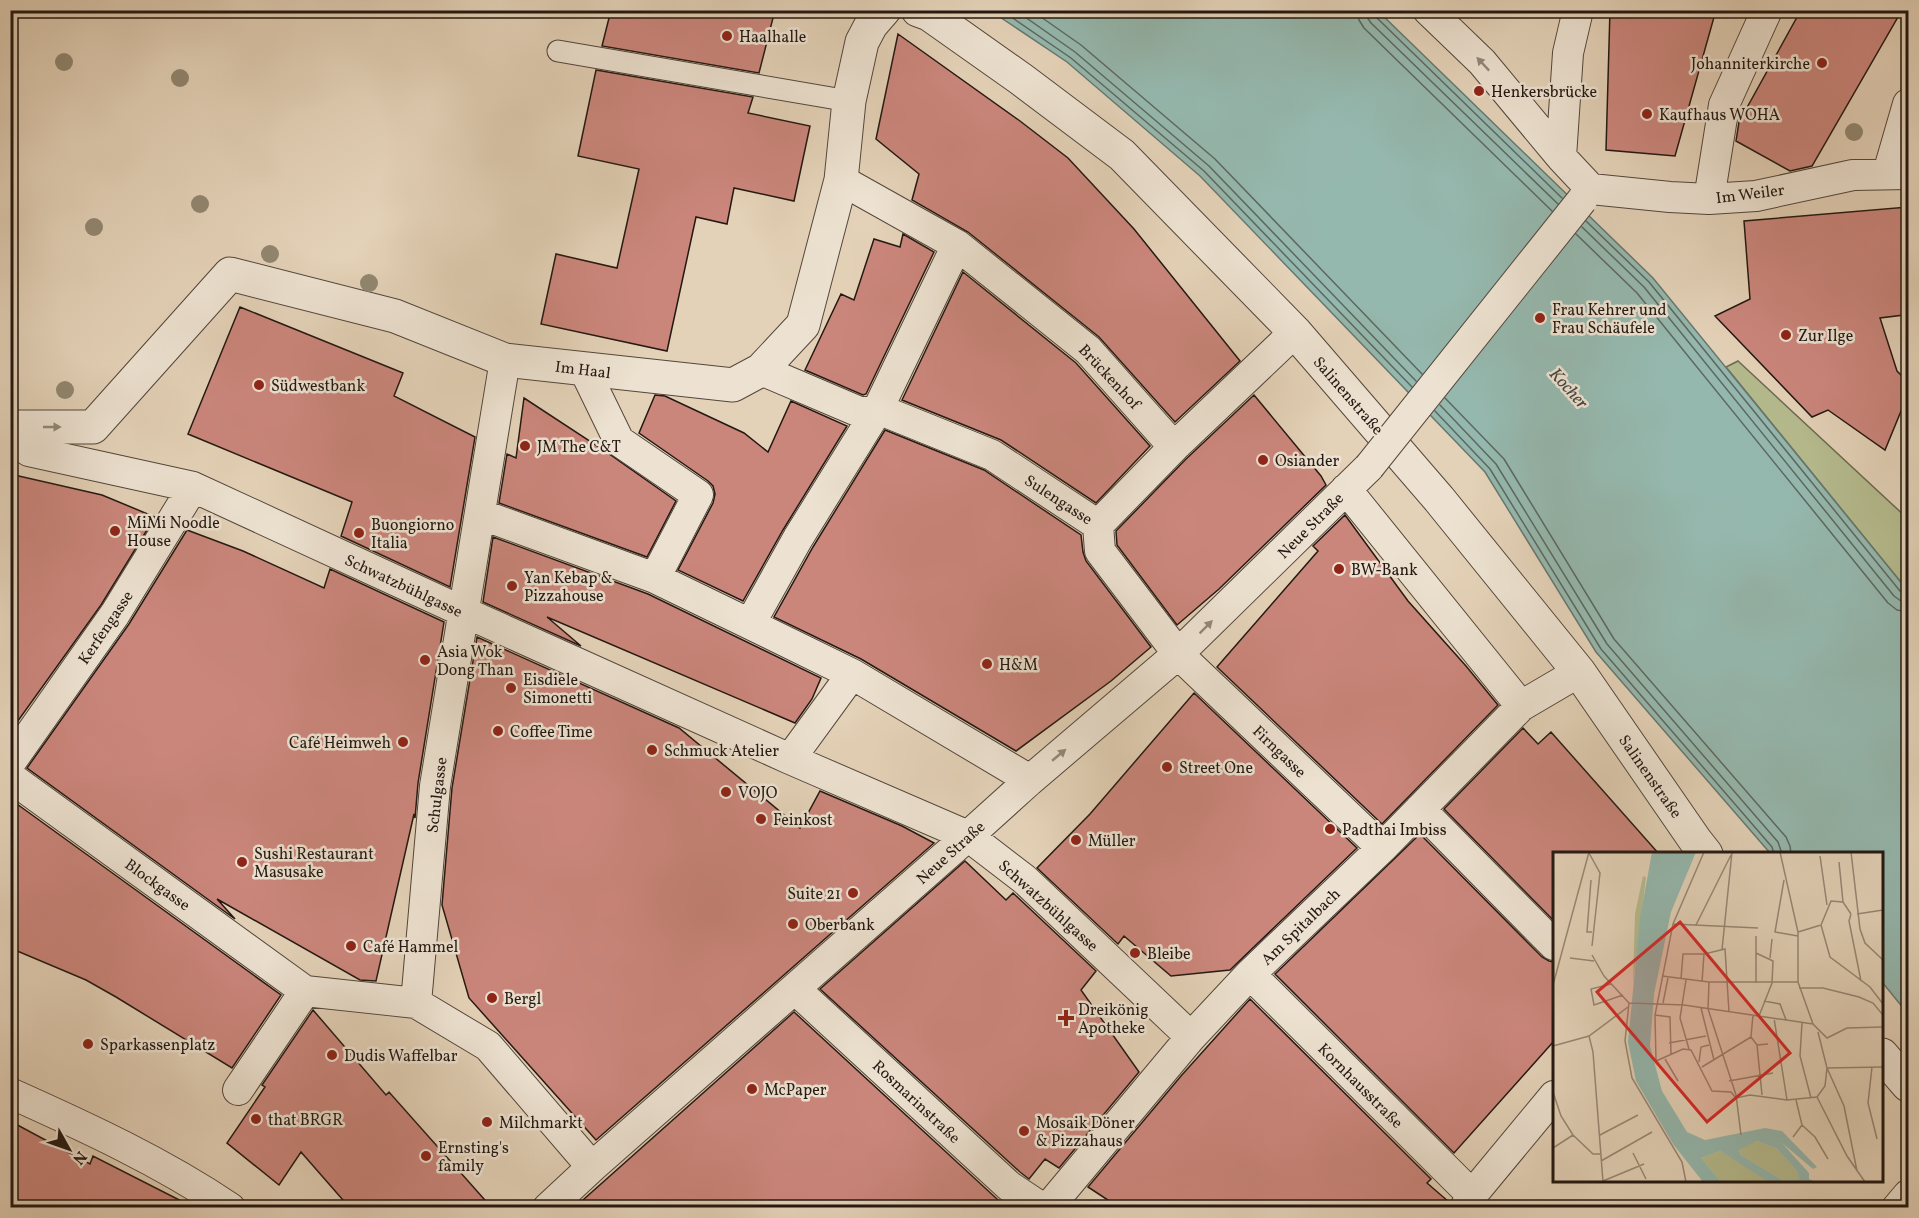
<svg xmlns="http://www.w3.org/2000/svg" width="1919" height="1218" font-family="Vollkorn,serif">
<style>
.green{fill:#b5bb8e;stroke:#6c6a50;stroke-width:1.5}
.water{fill:#95b8ae;stroke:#677870;stroke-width:1.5}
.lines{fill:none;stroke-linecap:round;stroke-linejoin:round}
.shore{stroke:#5c6860;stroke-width:1.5}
.building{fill:#cb867c;stroke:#231812;stroke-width:1.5}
.service-casing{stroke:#53463c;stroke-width:23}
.pedestrian-casing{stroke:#53463c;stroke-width:32}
.minor-casing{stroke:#53463c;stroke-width:35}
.service{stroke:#ede2d1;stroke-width:21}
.pedestrian{stroke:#ede2d1;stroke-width:30}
.minor{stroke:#ede2d1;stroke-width:33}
.pedestrian-bridge-casing{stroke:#53463c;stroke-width:32;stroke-linecap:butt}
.pedestrian-bridge{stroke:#ede2d1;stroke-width:30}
.tree{fill:#928771}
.oneway{fill:#92877b}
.poi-dot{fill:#8f2418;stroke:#ede2d1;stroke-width:2}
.labels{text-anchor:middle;stroke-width:5;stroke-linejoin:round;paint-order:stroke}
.poi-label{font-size:16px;fill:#231812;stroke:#ede2d1;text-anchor:start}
.street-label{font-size:16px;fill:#231812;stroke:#ede2d1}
.water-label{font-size:18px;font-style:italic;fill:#454841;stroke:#ede2d1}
.inset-road{fill:none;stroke:#978876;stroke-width:1.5}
.view{fill:#d62828;fill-opacity:0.15;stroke:#d62828;stroke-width:3}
.inset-edge{fill:none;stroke:#231812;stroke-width:3}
</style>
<rect width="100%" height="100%" fill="#e4d2b8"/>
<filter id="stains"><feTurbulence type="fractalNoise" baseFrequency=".00333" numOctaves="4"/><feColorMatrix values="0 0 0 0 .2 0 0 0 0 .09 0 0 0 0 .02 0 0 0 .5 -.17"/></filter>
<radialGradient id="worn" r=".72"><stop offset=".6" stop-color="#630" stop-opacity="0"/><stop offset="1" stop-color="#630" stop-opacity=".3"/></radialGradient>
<path class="green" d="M1738,361L1908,519V591L1726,367Z"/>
<path class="water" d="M991,11H1378L1653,278L1908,591V1014L1882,982V854L1770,853L1596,652L1485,472L1200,176L1067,62Z"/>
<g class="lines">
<path class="shore" d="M1001,10L1071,58L1204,171L1412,387
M1015,10L1075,52L1209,166L1416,381
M1031,10L1081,45L1215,159L1422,374
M1358,10L1359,20L1364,28L1552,211
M1367,10V17L1371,23L1558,204
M1374,10L1376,17L1562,198
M1586,221L1649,282L1900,591L1908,595
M1582,227L1644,287L1894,596L1901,601L1908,603
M1576,234L1637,293L1888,603L1897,610L1908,612
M1445,398L1504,459L1614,639L1786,837L1790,846L1791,854
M1440,405L1496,464L1607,644L1778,842L1782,854
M1435,411L1490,469L1601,649L1772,847L1774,854"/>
</g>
<path class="building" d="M611,10H775L759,73L602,46Z
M1610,10H1716L1675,156L1606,150Z
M1801,10H1902L1812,166L1790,171L1736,141L1739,122Z
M898,34L1020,121L1068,158L1134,229L1240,361L1175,422L1099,337L968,232L912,200L919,174L876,139Z
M596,70L753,97L748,113L810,126L794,201L734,188L727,224L696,217L667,351L541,324L556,254L617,268L639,169L578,156Z
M1908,207V297L1904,298V315L1880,318L1897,371L1908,382V394L1885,450L1828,410L1812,417L1715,316L1750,299L1744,221Z
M903,234L934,252L866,394L863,395L805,370L841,294L854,300L874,239L900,247Z
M963,272L1076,363L1150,446L1096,503L1001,440L902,400Z
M240,307L403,373L394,396L475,437L450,587L341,536L352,502L188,434Z
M655,395L665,396L744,433L768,452L791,401L847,426L783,530L743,601L678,570L713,503L715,494L713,486L708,481L639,433Z
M1254,395L1321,476L1326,485L1219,589L1177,625L1117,545L1116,531L1186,459Z
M524,398L605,451L676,501L647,557L499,503L507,454L516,458Z
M885,430L984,470L1081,535L1083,552L1086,561L1151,647L1111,681L1016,751L861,659L774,617L813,547Z
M10,474L102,495L155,517L101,605L10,732Z
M1345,515L1408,601L1466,666L1498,705L1382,824L1217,667L1318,551L1313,546Z
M187,530L243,551L324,588L330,569L444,622L418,783L415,818L414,814L376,981L360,980L217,899L235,919L27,768L129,624Z
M493,537L648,594L821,678L812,699L795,723L547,617L581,646L483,602Z
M477,637L679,728L800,828L820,791L902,826L934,843L596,1140L469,998L442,905L452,788Z
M1194,693L1357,848L1230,970L1171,976L1124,936L1118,944L1037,868L1090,814Z
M1523,728L1538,744L1551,732L1659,854H1554V921L1444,809Z
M10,799L281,995L232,1068L116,997L86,980L10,948Z
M1420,834L1542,957L1549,961L1554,962V1041L1454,1153L1275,974Z
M965,861L1006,900L1013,893L1096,971L1081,990L1139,1072L1059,1168L1045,1159L1029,1179L1020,1172L820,989Z
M1250,999L1431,1179L1427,1183L1449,1202L1448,1208H1120L1088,1187L1181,1076Z
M313,1010L386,1095L389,1092L492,1208H350L301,1152L279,1185L227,1143L265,1087L262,1085Z
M794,1012L997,1199L1007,1206L1006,1208H574Z
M10,1121L90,1164L93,1156L195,1208H10Z"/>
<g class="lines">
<defs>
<path id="service" d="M558,51L849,101"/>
<path id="pedestrian" d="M1428,10L1482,62L1561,157L1591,189
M1561,157L1568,53L1578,10
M1888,173L1908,104
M841,180L957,245L1088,350L1174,447L1295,332
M1591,189L1670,197L1709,199L1756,196L1853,175L1908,174
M1709,199L1724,105L1767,10
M584,369L619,441L698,495L655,578
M761,370L862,413L878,409L992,455L1098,525L1100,551L1178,654L1382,848
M10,438L29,451L193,487L464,612L790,759L968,836L1024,879L1191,1037
M1346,489L1521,706
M480,514L655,578L750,624L852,674L1030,780
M1098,525L1174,447
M750,624L798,538L878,409L957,245
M790,759L852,674
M10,763L115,614L193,487
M10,777L305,991
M1420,809L1554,945
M1250,974L1472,1195L1465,1208
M795,989L1009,1186L1042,1208
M416,1003L435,786L505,360
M238,1090L305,991L416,1003L488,1046L592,1167
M10,1093C86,1127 162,1162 230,1208
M1472,1195L1554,1096
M548,1208L592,1167L968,836L1030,780L1178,654L1369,467
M1048,1208L1191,1037L1250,974L1382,848L1521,706L1579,672
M1897,1208L1908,1195"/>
<path id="minor" d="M918,10L929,14L1021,79L1122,155L1295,332L1439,499L1579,672L1695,840L1706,854
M10,427H93L230,274L395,316L505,360L733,385L761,370L803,325L841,180L849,101L862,42L871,25L884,10
M1882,1055L1908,1085"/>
</defs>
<use href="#service" class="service-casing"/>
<use href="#pedestrian" class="pedestrian-casing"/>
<use href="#minor" class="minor-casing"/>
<use href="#service" class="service"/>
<use href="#pedestrian" class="pedestrian"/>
<use href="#minor" class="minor"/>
<defs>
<path id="pedestrian-bridge" d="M1369,467L1582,200"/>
</defs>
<use href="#pedestrian-bridge" class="pedestrian-bridge-casing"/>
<use href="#pedestrian-bridge" class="pedestrian-bridge"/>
</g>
<g class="tree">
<circle cx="64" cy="62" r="9"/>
<circle cx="180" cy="78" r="9"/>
<circle cx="1854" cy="132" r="9"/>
<circle cx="200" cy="204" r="9"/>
<circle cx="94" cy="227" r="9"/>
<circle cx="270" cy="254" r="9"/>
<circle cx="369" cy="283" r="9"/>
<circle cx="65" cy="390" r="9"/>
</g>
<defs><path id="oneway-solid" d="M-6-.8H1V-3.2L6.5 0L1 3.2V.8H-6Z" transform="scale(1.5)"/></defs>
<g class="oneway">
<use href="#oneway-solid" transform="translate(1483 64) rotate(-133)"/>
<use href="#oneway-solid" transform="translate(52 427)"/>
<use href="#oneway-solid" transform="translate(1206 627) rotate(-45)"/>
<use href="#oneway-solid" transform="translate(1059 755) rotate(-40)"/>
</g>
<g class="poi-dot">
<circle cx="727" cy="36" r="6"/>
<circle cx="1822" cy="63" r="6"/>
<circle cx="1479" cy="91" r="6"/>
<circle cx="1647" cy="114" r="6"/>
<circle cx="1540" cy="318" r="6"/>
<circle cx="1786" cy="335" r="6"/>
<circle cx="259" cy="385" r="6"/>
<circle cx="525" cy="446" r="6"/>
<circle cx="1263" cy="460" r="6"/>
<circle cx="115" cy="531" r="6"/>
<circle cx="359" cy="533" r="6"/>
<circle cx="1339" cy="569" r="6"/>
<circle cx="512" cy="586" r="6"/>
<circle cx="425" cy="660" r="6"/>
<circle cx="987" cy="664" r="6"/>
<circle cx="511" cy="688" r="6"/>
<circle cx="498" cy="731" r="6"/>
<circle cx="403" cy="742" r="6"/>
<circle cx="652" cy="750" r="6"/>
<circle cx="1167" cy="767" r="6"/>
<circle cx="726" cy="792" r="6"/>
<circle cx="761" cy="819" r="6"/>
<circle cx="1330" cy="829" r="6"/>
<circle cx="1076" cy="840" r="6"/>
<circle cx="242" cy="862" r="6"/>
<circle cx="853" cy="893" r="6"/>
<circle cx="793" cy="924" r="6"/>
<circle cx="351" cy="946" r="6"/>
<circle cx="1135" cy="953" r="6"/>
<circle cx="492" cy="998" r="6"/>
<path d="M1063 1009h6v6h6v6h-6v6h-6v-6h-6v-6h6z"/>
<circle cx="88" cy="1044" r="6"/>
<circle cx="332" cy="1055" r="6"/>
<circle cx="752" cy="1089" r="6"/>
<circle cx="256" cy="1119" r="6"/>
<circle cx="487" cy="1122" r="6"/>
<circle cx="1024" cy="1131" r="6"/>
<circle cx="426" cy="1156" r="6"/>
</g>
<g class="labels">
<g class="poi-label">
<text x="739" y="42">Haalhalle</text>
<text x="1810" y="69" text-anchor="end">Johanniterkirche</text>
<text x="1491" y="97">Henkersbrücke</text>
<text x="1659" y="120">Kaufhaus WOHA</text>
<text x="1552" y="315">Frau Kehrer und<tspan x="1552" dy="18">Frau Schäufele</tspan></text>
<text x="1798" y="341">Zur Ilge</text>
<text x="271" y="391">Südwestbank</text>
<text x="537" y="452">JM The C&amp;T</text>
<text x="1275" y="466">Osiander</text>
<text x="127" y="528">MiMi Noodle<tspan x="127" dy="18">House</tspan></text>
<text x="371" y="530">Buongiorno<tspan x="371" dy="18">Italia</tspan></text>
<text x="1351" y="575">BW-Bank</text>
<text x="524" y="583">Yan Kebap &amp;<tspan x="524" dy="18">Pizzahouse</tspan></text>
<text x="437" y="657">Asia Wok<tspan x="437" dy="18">Dong Than</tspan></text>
<text x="999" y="670">H&amp;M</text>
<text x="523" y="685">Eisdiele<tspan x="523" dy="18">Simonetti</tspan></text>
<text x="510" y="737">Coffee Time</text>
<text x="391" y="748" text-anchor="end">Café Heimweh</text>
<text x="664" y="756">Schmuck Atelier</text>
<text x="1179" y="773">Street One</text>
<text x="738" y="798">VOJO</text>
<text x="773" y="825">Feinkost</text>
<text x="1342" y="835">Padthai Imbiss</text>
<text x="1088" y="846">Müller</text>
<text x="254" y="859">Sushi Restaurant<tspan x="254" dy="18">Masusake</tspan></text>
<text x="841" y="899" text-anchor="end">Suite 21</text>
<text x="805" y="930">Oberbank</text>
<text x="363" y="952">Café Hammel</text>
<text x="1147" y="959">Bleibe</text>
<text x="504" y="1004">Bergl</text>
<text x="1078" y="1015">Dreikönig<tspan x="1078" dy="18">Apotheke</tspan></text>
<text x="100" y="1050">Sparkassenplatz</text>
<text x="344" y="1061">Dudis Waffelbar</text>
<text x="764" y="1095">McPaper</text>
<text x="268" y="1125">that BRGR</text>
<text x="499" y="1128">Milchmarkt</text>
<text x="1036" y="1128">Mosaik Döner<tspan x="1036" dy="18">&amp; Pizzahaus</tspan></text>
<text x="438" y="1153">Ernsting's<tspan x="438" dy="18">family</tspan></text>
</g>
<g class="street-label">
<text transform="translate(1750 193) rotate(-7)" y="6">Im Weiler</text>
<text transform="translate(583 369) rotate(7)" y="6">Im Haal</text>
<text transform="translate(1110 376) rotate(47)" y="6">Brückenhof</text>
<text transform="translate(1349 395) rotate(49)" y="6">Salinenstraße</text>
<text transform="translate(1059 499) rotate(33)" y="6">Sulengasse</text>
<text transform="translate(1310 525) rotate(-45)" y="6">Neue Straße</text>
<text transform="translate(404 585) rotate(25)" y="6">Schwatzbühlgasse</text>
<text transform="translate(105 627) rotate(-56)" y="6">Kerfengasse</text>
<text transform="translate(1280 751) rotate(44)" y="6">Firngasse</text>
<text transform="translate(1651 776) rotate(55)" y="6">Salinenstraße</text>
<text transform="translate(436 795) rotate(-83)" y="6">Schulgasse</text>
<text transform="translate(950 852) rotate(-42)" y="6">Neue Straße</text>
<text transform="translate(158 884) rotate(36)" y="6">Blockgasse</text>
<text transform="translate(1049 905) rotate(42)" y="6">Schwatzbühlgasse</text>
<text transform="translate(1300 926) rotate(-44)" y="6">Am Spitalbach</text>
<text transform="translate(1361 1085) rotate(45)" y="6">Kornhausstraße</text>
<text transform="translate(917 1101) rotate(43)" y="6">Rosmarinstraße</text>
</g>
<g class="water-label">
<text transform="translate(1569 388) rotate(48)" y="6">Kocher</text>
</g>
</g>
<g transform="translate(1553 852)">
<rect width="330" height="330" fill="#e4d2b8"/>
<path d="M90,24L93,25L80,132L82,62ZM204,289L223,296L243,318L246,327L231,329L188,303L186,297ZM167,299L204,321L216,330H168L148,306Z" fill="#b5bb8e"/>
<path d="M99,0H143L118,60L101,142L97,194L109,239L134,280L152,288L212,276L229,279L264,315L260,317L229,291L256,321V327L263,330H216L167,299L148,306L168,330H150L120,292L83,229L75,190L87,66ZM204,289L223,296L243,318L246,327L231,329L188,303L186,298Z" fill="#95b8ae" fill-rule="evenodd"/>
<path class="inset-road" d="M151,0L120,72L102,163L103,209L130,197L138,198L159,239L178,240L183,246L197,243L234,248L264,245M227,0L245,80V130L260,172L274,186L294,176L330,175M298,0L307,77L312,91L330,108M36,1L47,21L39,94M267,4L274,53M286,10L290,50M38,28L34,80H39M231,28L222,80L245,84M298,62L296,69L308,129M304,62L330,58M120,72L205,76M143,73L178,3M268,73L278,49L290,50L298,62M245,80L268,73L277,105L317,135L330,152M169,98L179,0M203,101L220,109L219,131L206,164M39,103L51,124L76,151M17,106L41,109M217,106L219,87M109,124L156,130H245M128,127L130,102H151M133,128L127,166L136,197M149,130L151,102L172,97L176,160M156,130L155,157L183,243L188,283M203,131V84M58,132L38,137L41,153L70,143M0,133L36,0M246,136H270L306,145L320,151L330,163M211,149L227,152L233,168M76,151L72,189L79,226L129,310L133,330M76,151L131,153L260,172M110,151L115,126M148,156L161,208M102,163L117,165L118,203M200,163L198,185L204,193L215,192M221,166L234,248M249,171L247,204L258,246M36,184L40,200L50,330M116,191L153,184M204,193L209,243M0,194L36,184L75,155M112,207L125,229M146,210L148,195L156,193M149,215L198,185M319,215L315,251L324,287M274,216L291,254L304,319M274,216L330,215M176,229L220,221M0,240L8,264L20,283L40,302H47M264,245L294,304L312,330M264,245L272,234L274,216L265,180M249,273L262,285L275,307M47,283L85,263M240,285L249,273L243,248M0,296L20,283M80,301L93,327M48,309L99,280M50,329L91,312"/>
<path class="view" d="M127,70L237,201L154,270L44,140Z"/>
<rect width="330" height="330" class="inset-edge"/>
</g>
<rect width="1919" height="1218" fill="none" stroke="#e4d2b8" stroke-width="36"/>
<rect x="12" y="12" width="1895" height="1194" fill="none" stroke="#231812" stroke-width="3"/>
<rect x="18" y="18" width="1883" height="1182" fill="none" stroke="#231812" stroke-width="1.5"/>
<g transform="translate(69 1149) rotate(130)" stroke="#ede2d1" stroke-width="4.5" paint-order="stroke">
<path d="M0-4.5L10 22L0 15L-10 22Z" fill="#231812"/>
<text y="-9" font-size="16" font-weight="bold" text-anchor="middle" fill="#231812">N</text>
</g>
<rect width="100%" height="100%" filter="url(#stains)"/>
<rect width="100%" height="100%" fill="url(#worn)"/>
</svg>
